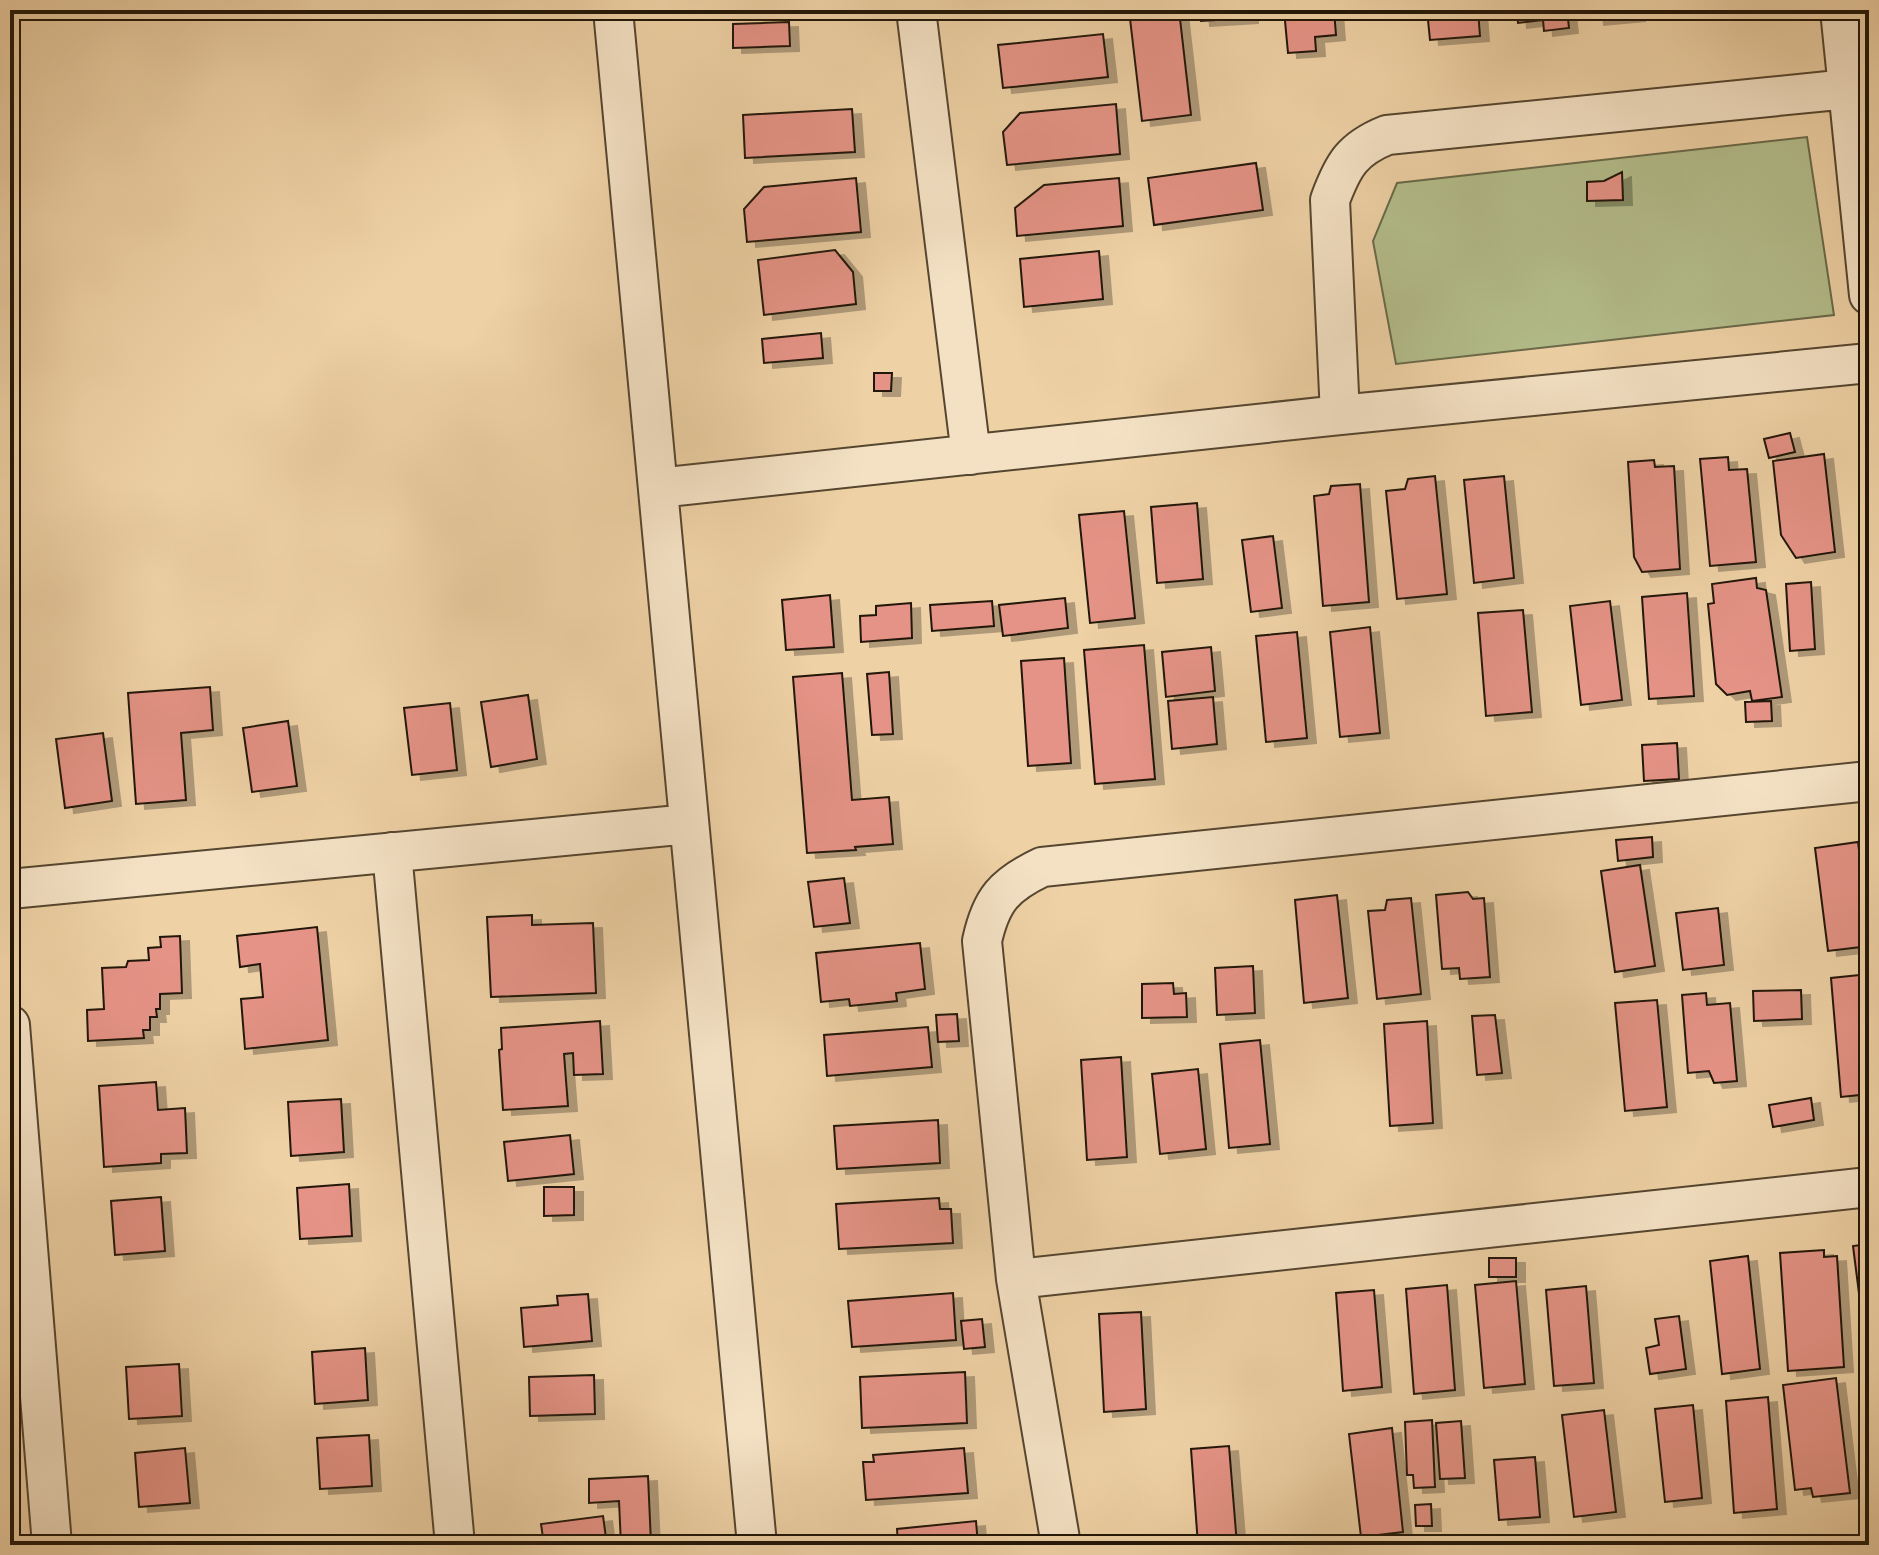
<svg xmlns="http://www.w3.org/2000/svg" width="1879" height="1555" font-family="'Gentium Book Plus',serif">
<style>
.green{fill:#b3bd8b;stroke:#6a6a4a;stroke-width:2}
.building{fill:#e59386;stroke:#221708;stroke-width:2;filter:url(#shadow)}
.lines{fill:none;stroke-linecap:round;stroke-linejoin:round}
.minor-casing{stroke:#55462f;stroke-width:42}
.minor{stroke:#f4e1c4;stroke-width:38}
</style>
<defs>
<filter id="shadow"><feDropShadow dx="9" dy="5" stdDeviation="0" flood-color="#0004"/></filter>
</defs>
<rect width="100%" height="100%" fill="#eed1a5"/>
<filter id="stains"><feTurbulence type="fractalNoise" baseFrequency=".0025" numOctaves="4"/><feColorMatrix values="0 0 0 0 .2 0 0 0 0 .09 0 0 0 0 .02 0 0 0 .5 -.17"/></filter>
<radialGradient id="worn" r=".72"><stop offset=".6" stop-color="#630" stop-opacity="0"/><stop offset="1" stop-color="#630" stop-opacity=".3"/></radialGradient>
<path class="green" d="M1807,137L1834,315L1396,364L1373,241L1397,183Z"/>
<path class="building" d="M1129,10H1179L1191,115L1142,121Z
M1200,10H1249V18L1201,21Z
M1284,10H1334L1336,35L1315,37L1316,51L1288,53Z
M1427,10H1478L1480,36L1430,40Z
M1517,10H1567L1569,28L1544,31L1543,20L1518,23Z
M1594,10H1635L1636,16L1595,20Z
M789,22L790,46L733,48V24Z
M1103,34L1108,77L1003,88L998,45Z
M1116,104L1120,154L1007,165L1003,132L1020,113Z
M852,109L855,152L745,158L743,115Z
M1256,163L1263,210L1154,225L1148,178Z
M1622,172L1623,200L1587,201V182L1604,181Z
M856,178L861,232L747,242L744,209L764,187Z
M1119,178L1123,226L1017,236L1015,208L1044,185Z
M835,250L853,272L856,304L764,315L758,260Z
M1099,251L1103,299L1024,307L1020,259Z
M821,333L823,358L764,363L762,339Z
M874,373H892L891,391H874Z
M1790,433L1795,452L1769,458L1764,439Z
M1824,454L1835,552L1796,558L1781,535L1773,461Z
M1728,457L1729,470L1747,469L1756,562L1710,566L1700,459Z
M1654,460L1655,467L1674,466L1680,569L1642,572L1634,557L1628,462Z
M1435,476L1447,594L1397,599L1386,491L1405,489L1408,479Z
M1504,476L1514,578L1474,583L1464,480Z
M1360,484L1369,602L1323,606L1314,496L1329,494L1331,486Z
M1197,503L1203,579L1157,583L1151,507Z
M1124,511L1135,618L1090,623L1079,515Z
M1273,536L1282,608L1251,612L1242,540Z
M1756,578L1757,588L1766,590L1782,697L1752,701L1750,691L1727,695L1716,684L1708,604L1714,603L1712,584Z
M1811,582L1815,649L1790,651L1786,584Z
M1687,593L1694,696L1649,699L1642,597Z
M830,595L834,647L786,650L782,600Z
M1065,598L1068,628L1003,636L999,605Z
M992,601L994,626L932,631L930,605Z
M1610,601L1622,700L1581,705L1570,606Z
M911,603L912,638L861,642L860,616L876,615V606Z
M1523,610L1532,712L1486,716L1478,613Z
M1370,627L1380,733L1340,737L1330,632Z
M1297,632L1307,738L1266,742L1256,636Z
M1144,645L1155,779L1095,784L1084,650Z
M1211,647L1215,691L1166,697L1162,652Z
M1064,658L1071,763L1028,766L1021,661Z
M889,672L893,734L872,735L867,674Z
M842,673L852,800L889,797L893,844L855,847L856,850L807,853L793,677Z
M210,687L213,730L181,733L186,800L136,804L128,693Z
M528,695L537,759L491,767L481,702Z
M1213,697L1217,744L1172,749L1168,701Z
M1771,701L1772,721L1746,722L1745,702Z
M450,703L457,770L412,775L404,708Z
M288,721L297,786L252,792L243,728Z
M103,733L112,801L65,808L56,739Z
M1677,743L1679,779L1644,781L1642,745Z
M1652,837L1653,857L1618,861L1616,840Z
M1858,842L1869,931V946L1828,951L1815,848Z
M1640,865L1655,966L1615,972L1601,871Z
M844,878L850,923L814,927L808,882Z
M1468,892L1473,899L1484,898L1490,977L1460,979L1459,968L1442,969L1436,895Z
M1337,895L1348,998L1304,1003L1295,900Z
M1411,898L1421,994L1377,999L1368,911L1385,910L1387,900Z
M1718,908L1724,965L1683,970L1676,913Z
M532,915V925L593,923L596,993L491,997L487,917Z
M317,927L328,1040L245,1049L241,999L263,997L260,964L240,967L237,936Z
M180,936L182,993L160,994V1009H156L157,1017H150V1030H143L144,1038L88,1041L87,1010L104,1009L102,968L126,967L128,961L149,960L148,948L161,947L160,937Z
M920,943L925,989L896,993L897,1001L850,1006L849,999L821,1002L816,953Z
M1253,966L1255,1013L1217,1015L1215,968Z
M1869,974V1094L1841,1097L1831,978Z
M1173,983L1174,994L1186,993L1187,1017L1142,1018V984Z
M1801,990L1802,1019L1754,1021L1753,991Z
M1706,993L1707,1005L1730,1003L1737,1081L1714,1083L1709,1071L1688,1073L1682,995Z
M1657,1000L1667,1107L1625,1111L1615,1003Z
M957,1014L959,1041L938,1042L936,1015Z
M1495,1015L1502,1073L1477,1075L1472,1016Z
M600,1021L603,1074L574,1075L573,1053L564,1054L568,1106L503,1110L499,1050L502,1049L501,1028Z
M1427,1021L1433,1123L1390,1126L1384,1024Z
M928,1027L932,1067L827,1076L824,1035Z
M1260,1040L1270,1144L1229,1148L1220,1044Z
M1121,1057L1127,1157L1087,1160L1081,1060Z
M1198,1069L1206,1149L1160,1154L1152,1074Z
M156,1082L158,1110L185,1108L187,1153L161,1154V1163L104,1167L99,1086Z
M1811,1098L1814,1120L1773,1127L1769,1105Z
M341,1099L344,1152L291,1156L288,1102Z
M938,1120L940,1163L837,1169L834,1126Z
M570,1135L574,1174L508,1181L504,1142Z
M349,1184L352,1236L300,1239L297,1188Z
M544,1187H574V1215L544,1216Z
M161,1197L165,1251L115,1255L111,1201Z
M939,1198L940,1209H951L953,1243L839,1249L836,1204Z
M1869,1244V1356L1867,1357L1853,1246Z
M1824,1250V1257L1837,1256L1844,1367L1788,1371L1780,1253Z
M1748,1256L1760,1369L1722,1374L1710,1261Z
M1489,1258H1516V1277H1489Z
M1516,1281L1525,1384L1484,1388L1475,1285Z
M1447,1285L1455,1390L1414,1394L1406,1289Z
M1586,1286L1594,1383L1554,1386L1546,1290Z
M1374,1290L1382,1387L1343,1391L1336,1293Z
M953,1293L956,1340L852,1347L848,1301Z
M588,1294L592,1341L524,1347L521,1308L558,1305L557,1296Z
M1141,1312L1146,1409L1104,1412L1099,1314Z
M1679,1316L1686,1369L1650,1374L1646,1348L1659,1345L1655,1319Z
M982,1319L985,1347L964,1349L961,1321Z
M365,1348L368,1400L315,1404L312,1352Z
M179,1364L182,1416L129,1419L126,1367Z
M965,1372L967,1423L862,1428L860,1377Z
M594,1375L595,1414L530,1416L529,1377Z
M1836,1378L1850,1493L1813,1497L1811,1488L1795,1490L1783,1385Z
M1768,1397L1777,1509L1734,1513L1726,1401Z
M1693,1405L1702,1498L1665,1502L1655,1409Z
M1604,1410L1616,1512L1574,1517L1562,1415Z
M1432,1420L1435,1487L1414,1488L1413,1475H1407L1405,1422Z
M1461,1421L1465,1478L1440,1479L1436,1423Z
M1392,1428L1403,1532L1361,1537L1349,1434Z
M369,1435L372,1486L320,1489L317,1438Z
M1229,1446L1237,1545H1198L1191,1449Z
M185,1448L190,1503L139,1507L135,1453Z
M964,1448L968,1493L866,1500L863,1462H874L873,1455Z
M1535,1457L1540,1517L1499,1520L1494,1460Z
M648,1476L651,1543L621,1545L619,1501L589,1503V1479Z
M1431,1504L1432,1526H1416L1415,1505Z
M603,1516L607,1545H544L541,1524Z
M976,1521L978,1545H898L897,1529Z"/>
<g class="lines">
<defs>
<path id="minor" d="M613,10L757,1545
M916,10L971,455
M1840,10L1869,295
M1340,415L1330,200C1343,165 1352,149 1387,135L1848,89
M658,488L1340,415L1869,363
M392,852L455,1545
M10,889L689,824
M10,1025L52,1545
M1016,1279L1869,1187
M1061,1545L1016,1279L982,941C991,900 1004,885 1042,867L1869,781"/>
</defs>
<use href="#minor" class="minor-casing"/>
<use href="#minor" class="minor"/>
</g>
<rect width="1879" height="1555" fill="none" stroke="#eed1a5" stroke-width="40"/>
<rect x="12" y="12" width="1855" height="1531" fill="none" stroke="#221708" stroke-width="4"/>
<rect x="20" y="20" width="1839" height="1515" fill="none" stroke="#221708" stroke-width="2"/>
<rect width="100%" height="100%" filter="url(#stains)"/>
<rect width="100%" height="100%" fill="url(#worn)"/>
</svg>
